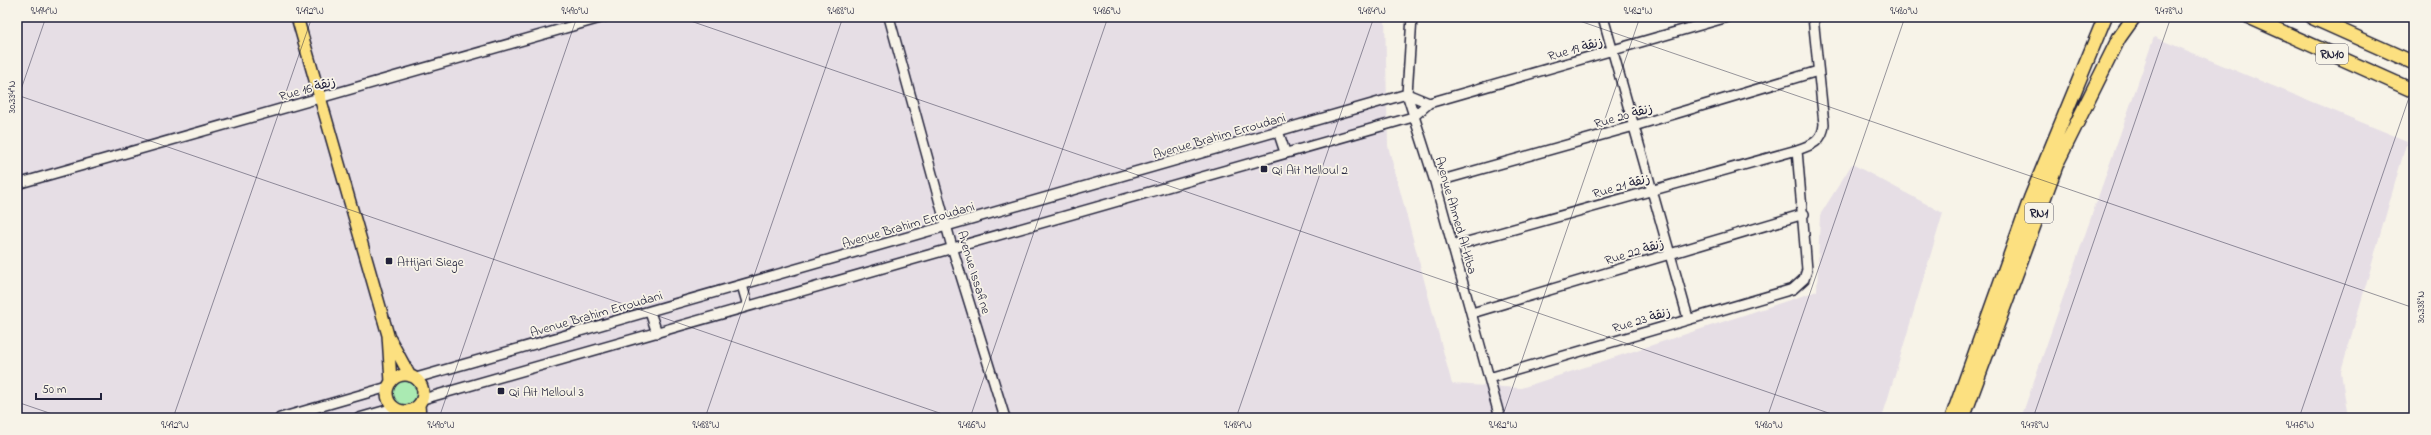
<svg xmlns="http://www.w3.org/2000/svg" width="2431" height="435" font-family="'Indie Flower','Playpen Sans Arabic',sans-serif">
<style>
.built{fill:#e6dee5}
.green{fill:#aaeab2;stroke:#668676}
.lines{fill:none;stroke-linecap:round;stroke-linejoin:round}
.minor-casing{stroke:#22223b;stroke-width:12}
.major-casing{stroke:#22223b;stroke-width:14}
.highway-casing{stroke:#22223b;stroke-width:16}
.minor{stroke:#f7f3e8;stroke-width:9}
.major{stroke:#fce080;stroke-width:11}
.highway{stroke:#fce080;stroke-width:13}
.ticks{fill:none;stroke:#22223b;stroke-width:1;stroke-opacity:0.45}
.poi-dot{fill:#22223b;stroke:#f7f3e8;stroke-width:1.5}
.labels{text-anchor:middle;stroke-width:3.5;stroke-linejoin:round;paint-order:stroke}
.shield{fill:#f7f3e8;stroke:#62616f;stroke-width:1}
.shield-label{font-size:12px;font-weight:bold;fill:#22223b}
.street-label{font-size:13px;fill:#22223b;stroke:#f7f3e8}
.poi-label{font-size:13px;fill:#22223b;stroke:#f7f3e8;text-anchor:start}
.neatline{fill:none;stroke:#22223b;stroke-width:1.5}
.ticks-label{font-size:10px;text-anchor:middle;fill:#22223b}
</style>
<rect width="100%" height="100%" fill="#f7f3e8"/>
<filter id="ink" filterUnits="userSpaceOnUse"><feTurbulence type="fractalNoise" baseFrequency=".025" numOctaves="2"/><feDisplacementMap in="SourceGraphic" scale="8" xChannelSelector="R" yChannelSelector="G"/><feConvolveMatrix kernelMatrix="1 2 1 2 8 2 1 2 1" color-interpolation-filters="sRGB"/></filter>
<g filter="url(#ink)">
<path class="built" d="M17,17H1385L1388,146L1452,384L1521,388L1817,291L1820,215L1852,164L1943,213L1882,418H17Z
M2154,37L2407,141L2341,372L2348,418H2021Z"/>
<path class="green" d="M392 393a13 13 0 1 1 26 0a13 13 0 1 1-26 0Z"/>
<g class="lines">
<defs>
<path id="minor" d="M889,17L952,247L1005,418
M1412,17L1407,94L1435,182L1500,418
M1603,17L1688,318
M1407,94L1429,103
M1278,131L1285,152
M1435,182L1634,126L1818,71
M17,184L604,17
M1453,246L1797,150C1812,145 1823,141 1824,124L1813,17
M742,285L748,306
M650,312L657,333
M1472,313L1804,214
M416,378L1407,94
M1489,378L1793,289L1804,279L1807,270L1797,150
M423,399L1413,117L1429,103L1728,17
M280,418L388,387
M359,418L394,408"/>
<path id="major" d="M297,17L388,335L391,382
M390,339L410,376
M387 393a18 18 0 1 1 36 0a18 18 0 1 1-36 0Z
M419,405L420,418"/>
<path id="highway" d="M2249,17L2414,91
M2311,17L2414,63
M1952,418L2031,197L2105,17
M1963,418L2057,163L2119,38L2134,17"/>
</defs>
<use href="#minor" class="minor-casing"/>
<use href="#major" class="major-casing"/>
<use href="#highway" class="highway-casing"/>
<use href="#minor" class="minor"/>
<use href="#major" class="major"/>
<use href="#highway" class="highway"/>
</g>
</g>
<path class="ticks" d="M679,17L1843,418M1568,17L2414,308M17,95L954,418M17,101L46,17M17,402L64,418M173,418L312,17M439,418L577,17M705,418L843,17M970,418L1108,17M1236,418L1374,17M1502,418L1640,17M1767,418L1905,17M2033,418L2171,17M2299,418L2414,83"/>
<g class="poi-dot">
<rect x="1260" y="165" width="8" height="8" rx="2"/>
<rect x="385" y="257" width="8" height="8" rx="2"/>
<rect x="497" y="387" width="8" height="8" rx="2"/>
</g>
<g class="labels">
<g class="shield">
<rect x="2316" y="44" width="32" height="20" rx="3"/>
<rect x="2025" y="203" width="28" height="20" rx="3"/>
</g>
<g class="shield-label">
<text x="2332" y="58">RN10</text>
<text x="2039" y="217">RN1</text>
</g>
<g class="street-label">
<text transform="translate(1575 48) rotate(-16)" y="5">Rue 19 زنقة</text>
<text transform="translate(307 88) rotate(-16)" y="5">Rue 16 زنقة</text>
<text transform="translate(1623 115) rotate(-16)" y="5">Rue 20 زنقة</text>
<text transform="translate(1219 135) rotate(-16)" y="5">Avenue Brahim Erroudani</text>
<text transform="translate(1621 185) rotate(-16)" y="5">Rue 21 زنقة</text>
<text transform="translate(1457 215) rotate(74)" y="5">Avenue Ahmed Al-Hiba</text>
<text transform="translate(908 224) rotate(-16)" y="5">Avenue Brahim Erroudani</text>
<text transform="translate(1634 251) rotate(-17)" y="5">Rue 22 زنقة</text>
<text transform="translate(975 272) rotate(73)" y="5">Avenue Issafine</text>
<text transform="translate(596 313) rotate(-16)" y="5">Avenue Brahim Erroudani</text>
<text transform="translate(1641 319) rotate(-17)" y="5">Rue 23 زنقة</text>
</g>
<g class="poi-label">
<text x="1272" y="174">Qi Ait Melloul 2</text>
<text x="397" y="266">Attijari Siege</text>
<text x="509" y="396">Qi Ait Melloul 3</text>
</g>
</g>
<rect width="2431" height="435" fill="none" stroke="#f7f3e8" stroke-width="44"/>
<path d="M36 393v6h65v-6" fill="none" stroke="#22223b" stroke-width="2"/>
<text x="42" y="393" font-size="12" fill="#22223b" stroke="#f7f3e8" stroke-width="3" paint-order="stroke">50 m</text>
<rect x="22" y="22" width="2387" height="391" class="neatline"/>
<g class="ticks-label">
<text x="44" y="14">9.494°W</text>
<text x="310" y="14">9.492°W</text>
<text x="575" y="14">9.490°W</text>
<text x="841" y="14">9.488°W</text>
<text x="1107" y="14">9.486°W</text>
<text x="1372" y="14">9.484°W</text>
<text x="1638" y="14">9.482°W</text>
<text x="1904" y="14">9.480°W</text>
<text x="2169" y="14">9.478°W</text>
<text transform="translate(11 97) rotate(-90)" y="4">30.334°N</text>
<text transform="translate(2420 307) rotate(-90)" y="4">30.338°N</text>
<text x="175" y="428">9.492°W</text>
<text x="441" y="428">9.490°W</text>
<text x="706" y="428">9.488°W</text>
<text x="972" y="428">9.486°W</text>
<text x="1238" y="428">9.484°W</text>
<text x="1503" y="428">9.482°W</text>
<text x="1769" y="428">9.480°W</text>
<text x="2035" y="428">9.478°W</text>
<text x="2300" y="428">9.476°W</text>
</g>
</svg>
